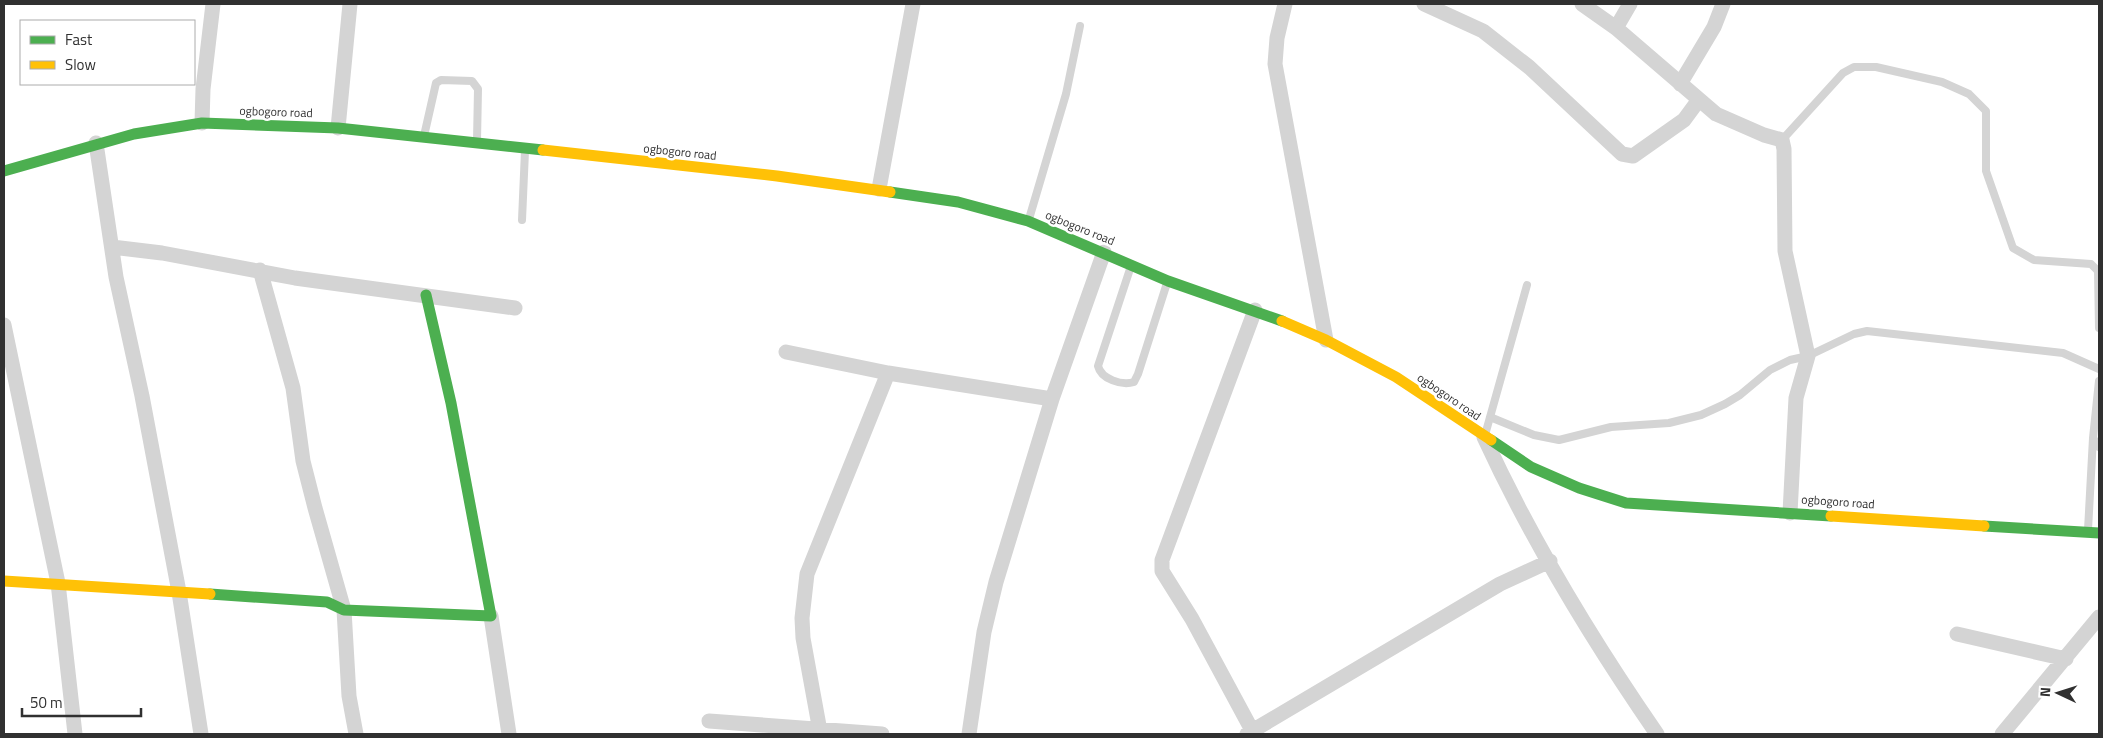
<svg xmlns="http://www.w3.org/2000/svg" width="2103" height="738" font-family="'Titillium Web',sans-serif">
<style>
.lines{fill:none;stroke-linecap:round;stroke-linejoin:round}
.lane{stroke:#d4d4d4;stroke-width:8}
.street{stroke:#d4d4d4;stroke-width:15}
.fast{stroke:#4caf50;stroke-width:11}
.slow{stroke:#ffc107;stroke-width:11}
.labels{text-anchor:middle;stroke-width:5;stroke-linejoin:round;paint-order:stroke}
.street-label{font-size:12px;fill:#303030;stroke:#fff}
</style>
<rect width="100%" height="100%" fill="#fff"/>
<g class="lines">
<path class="lane" d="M424,136L436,83L441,80L472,81L478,89L477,141
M1782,140L1843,73L1854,67H1876L1942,82L1969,94L1986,111V171L2013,248L2034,260L2091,264L2098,271L2099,328
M1029,219L1066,94L1080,26
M522,220L525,151
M1131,266L1098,366C1101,379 1122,386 1134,382L1138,374L1167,283
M2099,381L2093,438L2099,447
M1490,417L1534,435L1559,440L1611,427L1669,423L1701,415L1725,404L1740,395L1770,370L1790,360L1808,356L1854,334L1867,331L2063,353L2099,369
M1485,435L1527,285
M2088,530L2093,438"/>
<path class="street" d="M1285,4L1277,38L1275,64L1326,340
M1424,4L1483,31L1529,67L1622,154L1633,156L1684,120L1698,101
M1582,4L1616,28L1716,114L1764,135L1782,140L1784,149L1785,251L1808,356L1796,398L1790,513
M1616,28L1630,4
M1680,84L1714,27L1723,4
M202,123L203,89L213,4
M338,128L350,4
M96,143L116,277L142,396L179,592L201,734
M879,189L913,4
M112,247L162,253L295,278L515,308
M260,270L293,388L303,461L315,508L344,610L349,696L356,734
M4,325L58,583L75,734
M786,352L888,373L1052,399
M1484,437C1532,541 1592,640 1657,734
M491,616L509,734
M1957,634L2066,659
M709,721L882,734
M820,731L803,638L802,618L807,574L888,373
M969,734L984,632L996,582L1052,399L1104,252
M1247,734L1500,584L1550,561
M1254,734L1192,619L1162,571V560L1255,310
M2002,734L2099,617"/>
<path class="fast" d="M4,171L134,134L202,123L338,128L543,150
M890,192L958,202L1028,221L1168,281L1282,321
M1491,440L1531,467L1579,488L1626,503L1831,516
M1984,526L2099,533
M210,594L327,602L344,610L491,616L451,403L426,295"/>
<path class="slow" d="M543,150L777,176L890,192
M1282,321L1326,340L1396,377L1491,440
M1831,516L1984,526
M4,581L210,594"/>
</g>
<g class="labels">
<g class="street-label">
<text transform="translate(276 112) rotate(2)" y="4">ogbogoro road</text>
<text transform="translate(680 152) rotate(6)" y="4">ogbogoro road</text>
<text transform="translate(1080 228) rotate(22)" y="4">ogbogoro road</text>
<text transform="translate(1449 397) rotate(34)" y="4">ogbogoro road</text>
<text transform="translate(1838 502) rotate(4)" y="4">ogbogoro road</text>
</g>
</g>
<rect width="2103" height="738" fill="none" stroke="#303030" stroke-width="10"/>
<rect x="20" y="20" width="175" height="65" fill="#ffffff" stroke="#acacac"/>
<rect x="30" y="36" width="25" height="8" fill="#4caf50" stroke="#acacac"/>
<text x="65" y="45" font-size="15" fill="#303030">Fast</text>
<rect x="30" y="61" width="25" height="8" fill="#ffc107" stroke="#acacac"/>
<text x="65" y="70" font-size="15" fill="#303030">Slow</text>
<g transform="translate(2058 693) rotate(274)" stroke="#ffffff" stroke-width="4" paint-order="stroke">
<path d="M0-4L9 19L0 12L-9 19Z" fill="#303030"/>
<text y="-8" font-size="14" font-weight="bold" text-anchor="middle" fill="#303030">N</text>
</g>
<path d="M22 708v8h119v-8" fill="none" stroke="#303030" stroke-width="2.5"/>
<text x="30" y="708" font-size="15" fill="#303030" stroke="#ffffff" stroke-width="4" paint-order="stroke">50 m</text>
</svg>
